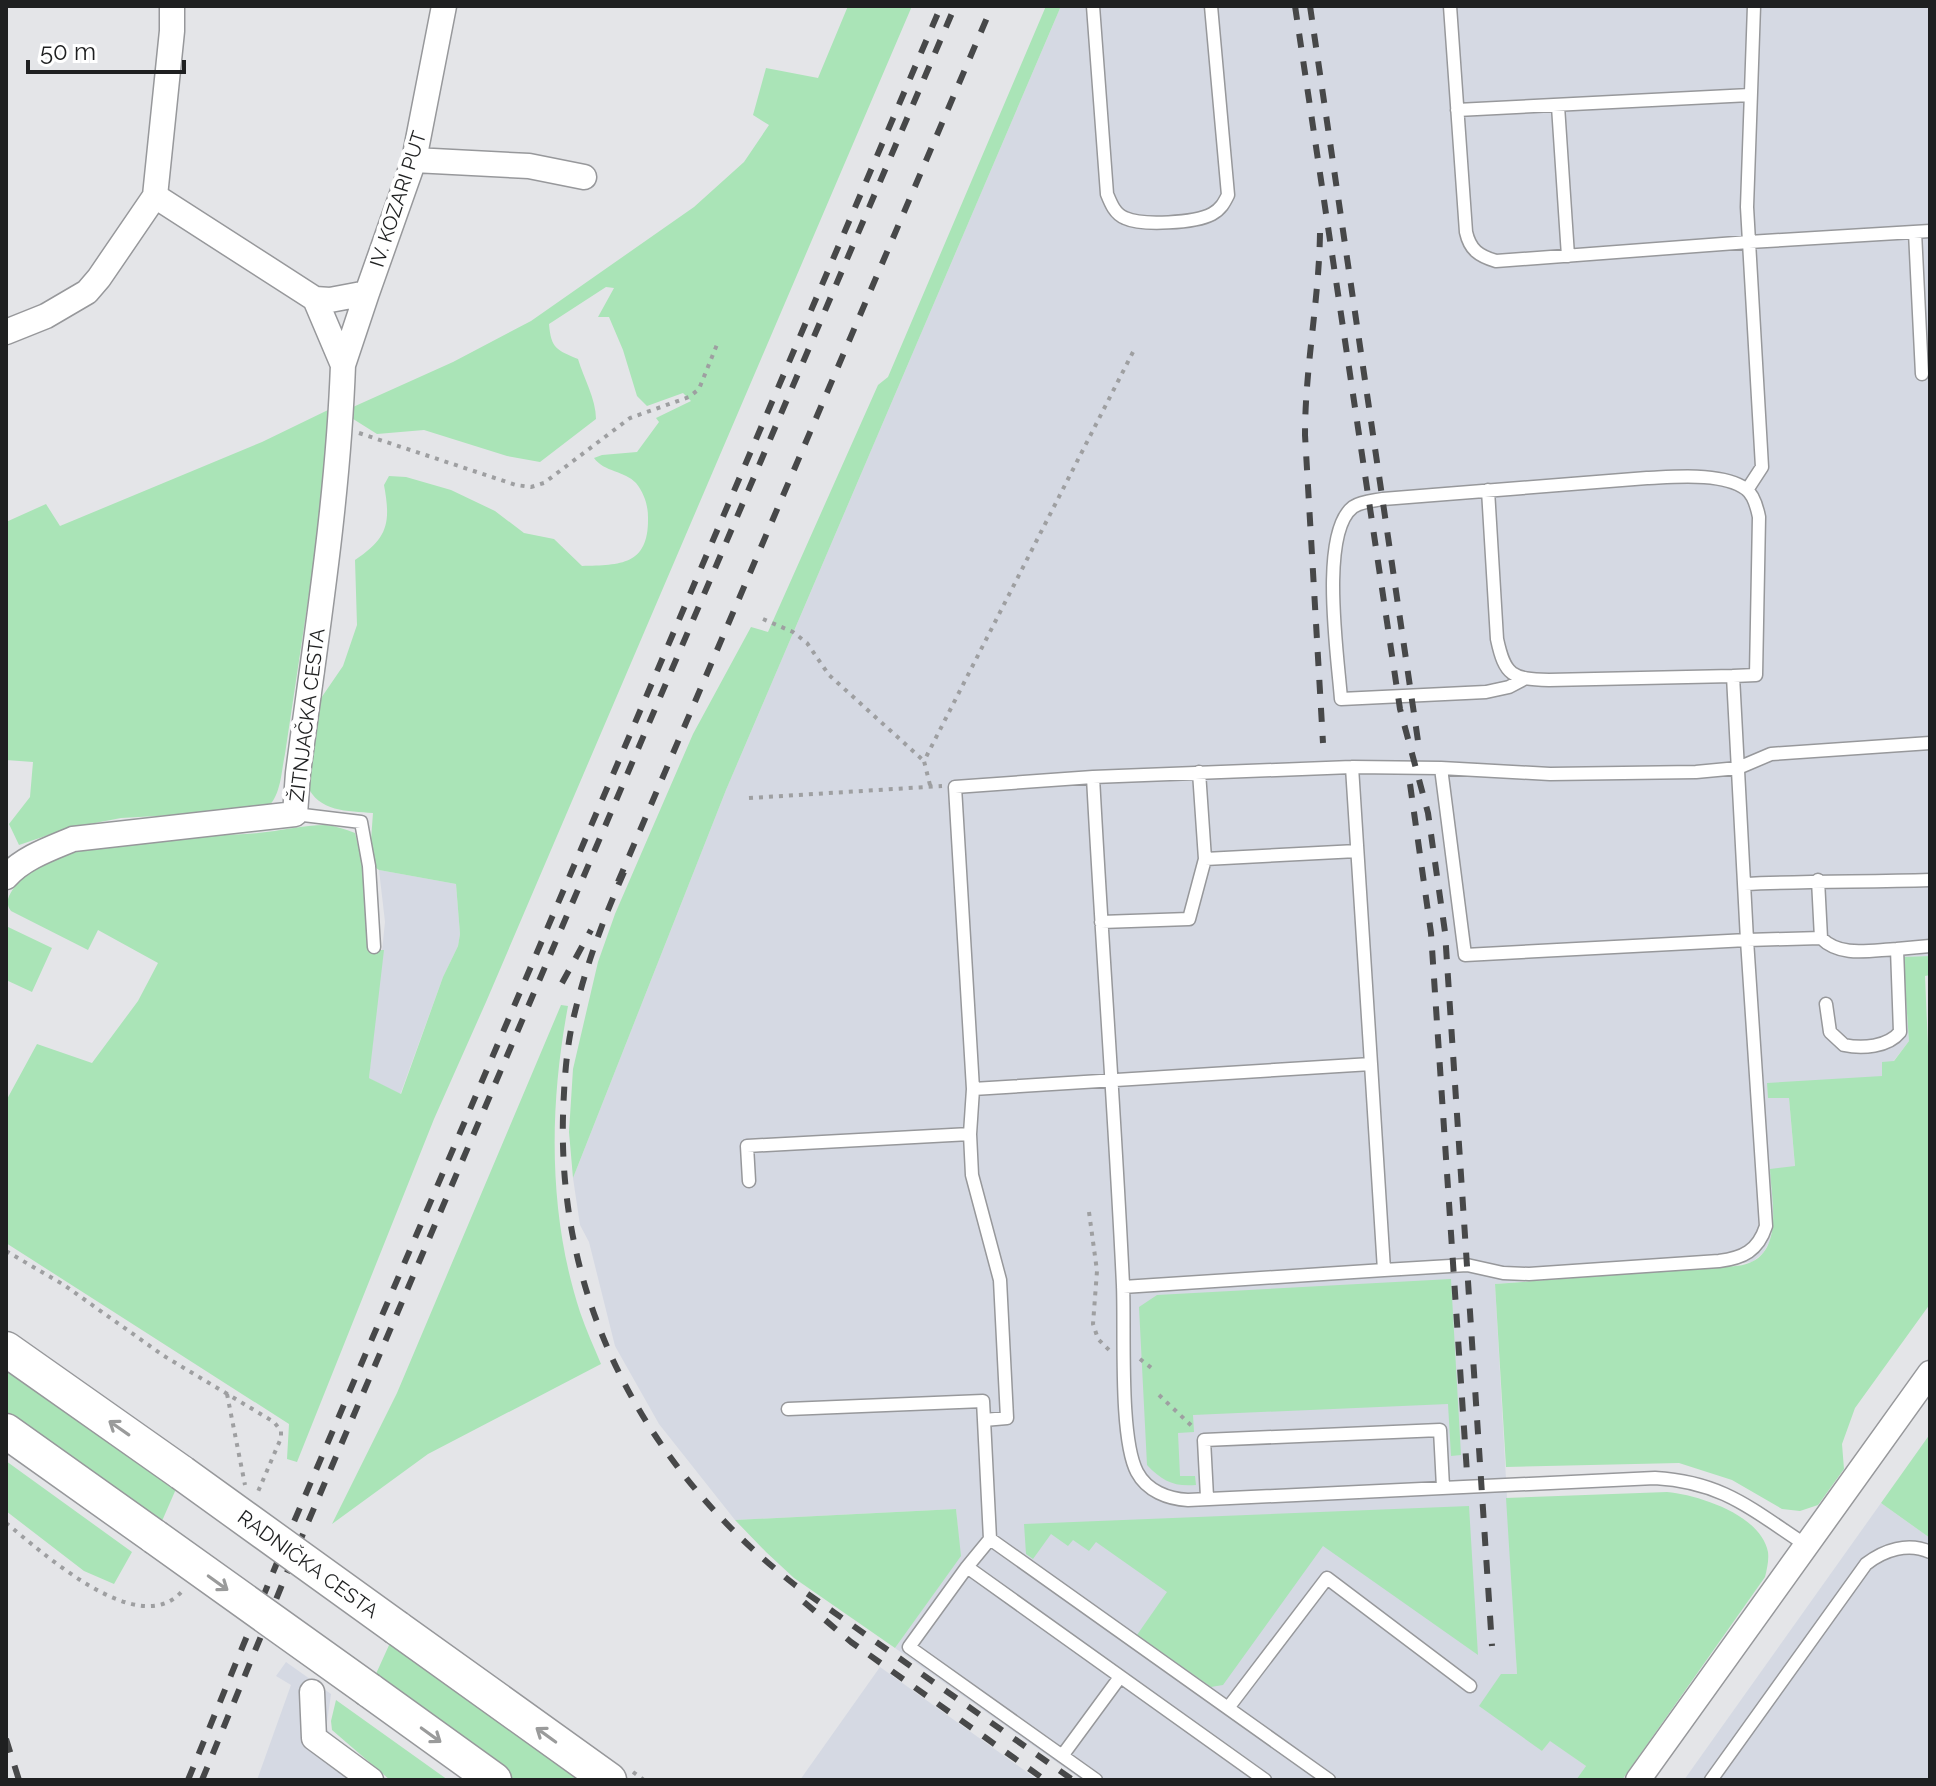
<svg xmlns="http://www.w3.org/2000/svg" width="1936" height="1786" font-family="Raleway,sans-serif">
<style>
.built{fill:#d5d9e3}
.green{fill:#aae4b7}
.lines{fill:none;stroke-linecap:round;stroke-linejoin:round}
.lane-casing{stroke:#97989b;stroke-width:15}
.street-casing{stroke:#97989b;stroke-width:27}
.secondary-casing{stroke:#97989b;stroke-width:37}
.path{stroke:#9e9fa1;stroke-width:4;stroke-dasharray:4 6;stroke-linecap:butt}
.lane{stroke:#fff;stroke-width:12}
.street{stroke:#fff;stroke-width:24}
.secondary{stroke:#fff;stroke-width:34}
.rail{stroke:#474849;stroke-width:6;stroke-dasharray:14 14;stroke-linecap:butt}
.secondary-bridge-casing{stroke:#97989b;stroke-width:37;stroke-linecap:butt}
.secondary-bridge{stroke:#fff;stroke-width:34}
.oneway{stroke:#9a9b9b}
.labels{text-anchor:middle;stroke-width:8;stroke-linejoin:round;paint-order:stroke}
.street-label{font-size:20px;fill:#1f2021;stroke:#fff}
</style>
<rect width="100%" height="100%" fill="#e4e5e8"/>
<path class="built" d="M1061,6H1930V956L1903,957L1909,1041L1882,1076L1789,1098L1795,1167L1773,1220L1770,1241L1763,1253L1752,1262L1495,1284L1517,1674L1542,1751L1550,1740L1586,1766L1576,1780H1082L895,1648L960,1556L956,1509L735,1520L659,1424L615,1346L589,1242L580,1225L573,1178L726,790Z
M379,870L456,884L460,934L458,946L443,977L400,1095L369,1078L385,922Z
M1881,1503L1930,1538V1780H1684Z
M286,1662L331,1694L326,1729L382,1780H257L291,1685L276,1676Z
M880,1667L1038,1780H800Z"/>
<path class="green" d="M848,6H912L486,1002L434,1119L297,1462L287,1459L289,1424L6,1243V1101L37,1044L92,1063L138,1001L158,963L98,930L88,950L11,911C5,903 8,897 13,889C27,867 56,857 81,850C131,835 205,837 258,833C280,831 304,825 325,825C336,826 345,829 355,833L361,857L370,950H384L369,1078L401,1094L443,977L458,946L460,934L456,884L379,870L373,866L371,840L373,813C348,811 318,812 307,785L317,704L343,666L357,625L355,560C388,538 391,523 384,485L389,476L406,477L451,490L495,511L524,533L554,539L582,566C622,565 649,565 648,517C648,505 644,493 636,483C625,471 604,472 594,458L602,455L637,452L659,422L656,418L691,401L683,393L647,406L637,396L623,350L609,317H598L614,288L606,287L549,324C551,349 557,350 578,359C584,379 596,399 596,419L540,462L507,456L424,430L377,434L350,417L353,407L453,362L531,321L694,207L744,162L769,125L753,115L766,68L818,78Z
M1046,6H1061L726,790L573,1178L569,1132L573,1069L598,962L615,914L693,734L751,627L768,632L878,385L888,377Z
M328,410L331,425L327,474L285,754C281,772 281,801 263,810L121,818L69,828L19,845L9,824L30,797L33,762L6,760V522L46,504L60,526L262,442Z
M6,926L52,948L32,992L6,980Z
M1930,956V975L1925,976L1930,1093V1304L1855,1408L1842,1444L1844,1469L1818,1505L1800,1511L1782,1509L1732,1480L1679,1463L1506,1467L1495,1284L1717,1267C1728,1266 1740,1267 1749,1263C1784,1250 1771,1197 1770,1169L1795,1166L1789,1098H1768L1767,1083L1882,1076V1062L1894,1061L1909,1041L1903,957Z
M561,1005L568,1006C549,1107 548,1214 580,1312C586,1330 594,1347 601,1364L428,1454L332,1524L397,1393Z
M1451,1279L1461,1455L1451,1456L1448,1404L1193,1415L1194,1432L1178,1433L1180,1476H1195L1196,1485C1174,1487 1162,1481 1147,1465L1139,1307L1157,1295Z
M6,1360L167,1475L165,1482L176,1489L162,1521L6,1418Z
M1930,1434V1538L1881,1503Z
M6,1461L132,1552L114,1584L84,1571L6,1511Z
M1667,1492C1699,1495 1761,1515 1768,1552C1769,1560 1767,1569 1765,1577L1622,1780H1576L1586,1766L1550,1741L1542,1751L1479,1706L1501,1674H1517L1506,1498Z
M1469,1506L1478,1655L1323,1546L1223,1685L1211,1687L1137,1635L1167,1592L1096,1542L1089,1551L1073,1540L1068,1546L1051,1534L1033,1559L1026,1554L1024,1524Z
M956,1509L961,1556L895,1648L794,1578L766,1552L735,1520Z
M390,1643L594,1780H514L386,1688L375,1676Z
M336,1700L448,1780H390L332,1730L331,1721Z"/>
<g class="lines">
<defs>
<path id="lane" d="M1093,6L1107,194C1111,204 1115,214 1125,218C1142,226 1195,223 1212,214C1221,209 1224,203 1228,195L1211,6
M1450,6L1466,232C1470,250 1479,256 1496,261L1749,242L1930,231
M1558,106L1568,256
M1457,110L1750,95
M1915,232L1922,374
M1488,490L1497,639C1505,676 1512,679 1549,680L1733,676
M1747,490L1762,467L1747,207L1754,6
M1524,679L1509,687L1486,692L1341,699C1338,658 1319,533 1353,507C1362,501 1373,501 1383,499L1647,478C1674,477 1722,472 1746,489C1754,495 1757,507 1759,517L1756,675L1733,676L1747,940L1821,938C1841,958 1871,950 1897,949L1900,1032C1888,1047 1862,1049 1844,1045L1830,1032L1826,1004
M1093,777C1102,946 1115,1116 1123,1285C1125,1329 1119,1438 1137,1472C1147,1491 1168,1499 1188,1500L1655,1478C1723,1482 1751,1509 1806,1545
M295,814L361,822L369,866L374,947
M1205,859L1357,851
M1818,880L1821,938
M1744,884C1806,881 1868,882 1930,880
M1101,922L1189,919L1205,859L1199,772
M1897,949L1930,946
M973,1089L1371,1064L1352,767
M749,1181L747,1146L970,1134
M1384,1270L1467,1265L1503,1273L1529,1274L1719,1261C1743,1258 1758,1251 1766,1226L1747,940L1465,955L1441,768
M1123,1287L1384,1270L1371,1064
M788,1409L983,1401L984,1420
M1207,1497L1204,1440L1440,1430L1443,1487
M990,1539L1329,1780
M967,1567L990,1539L984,1420L1007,1418L1000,1280L972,1175L970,1134L973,1089L955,787L1093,777L1352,767L1441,768L1550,774L1696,772L1738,768L1771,754L1930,743
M1228,1708L1327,1578L1470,1686
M1062,1756L1120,1677
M1096,1780L909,1647L967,1567L1265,1780
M1711,1780L1866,1564C1884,1550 1908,1542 1930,1552"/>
<path id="street" d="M414,160L529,166L584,177
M155,196L315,299L330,300L367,293L414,160L444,6
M315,299L343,365L367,293
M6,332L46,316L87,292L99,278L155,196L172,31V6
M6,877C23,858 49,849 73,839L295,814L298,773C316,637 338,502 343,365
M312,1692L314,1738L371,1780
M1638,1780L1930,1373"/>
<path id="secondary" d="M6,1349L182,1473
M6,1431L155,1537
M397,1628L609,1780
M369,1690L494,1780"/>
</defs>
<use href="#lane" class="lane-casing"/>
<use href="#street" class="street-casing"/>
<use href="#secondary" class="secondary-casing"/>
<path class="path" d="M359,433L516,485L531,487L544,483L630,418L689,397L699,389L718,342
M763,619L793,632L807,643L829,675L924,761
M930,785L924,761L1134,350
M749,798L942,786
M1089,1212L1097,1271L1093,1324L1098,1339L1109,1350
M6,1251L64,1285L164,1356L274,1422L281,1431V1438L257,1494
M1140,1359L1154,1370
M227,1394L245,1485
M1159,1395L1195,1429
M6,1523C41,1551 140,1643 183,1590
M633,1772L644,1780"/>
<use href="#lane" class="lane"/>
<use href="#street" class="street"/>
<use href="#secondary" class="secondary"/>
<path class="rail" d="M1295,6L1400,709L1428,813L1445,932L1492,1646
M1310,6L1418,741
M1320,233C1319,301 1305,367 1305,435L1323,743
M1410,784L1431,933L1467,1473
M624,872C603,920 585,968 573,1020C566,1051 564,1085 563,1116C558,1306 648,1470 795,1585L1073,1780
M618,882L992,6
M562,983L591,930
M804,1602L851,1642L1045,1780
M6,1739L19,1780
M188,1780L290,1531L941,6
M202,1780L300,1541L955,6"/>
<defs>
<path id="secondary-bridge" d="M182,1473L397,1628
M155,1537L369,1690"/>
</defs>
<use href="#secondary-bridge" class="secondary-bridge-casing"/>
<use href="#secondary-bridge" class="secondary-bridge"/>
</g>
<defs><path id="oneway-shaft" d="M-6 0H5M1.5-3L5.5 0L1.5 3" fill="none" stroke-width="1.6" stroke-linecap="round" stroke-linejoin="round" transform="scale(2)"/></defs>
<g class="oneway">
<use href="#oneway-shaft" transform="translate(119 1428) rotate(-145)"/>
<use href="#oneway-shaft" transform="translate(218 1583) rotate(36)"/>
<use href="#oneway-shaft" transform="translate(431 1735) rotate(36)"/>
<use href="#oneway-shaft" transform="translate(546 1735) rotate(-144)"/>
</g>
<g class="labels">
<g class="street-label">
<text transform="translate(398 199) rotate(-72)" y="7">IV. KOZARI PUT</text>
<text transform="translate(307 715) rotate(-83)" y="7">ŽITNJAČKA CESTA</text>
<text transform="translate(308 1564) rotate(36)" y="7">RADNIČKA CESTA</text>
</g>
</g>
<rect width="1936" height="1786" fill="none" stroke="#1f2021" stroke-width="16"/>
<path d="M28 60v12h156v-12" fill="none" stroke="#1f2021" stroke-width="4"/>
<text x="40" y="60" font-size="24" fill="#1f2021" stroke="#ffffff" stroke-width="6" paint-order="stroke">50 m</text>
</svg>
